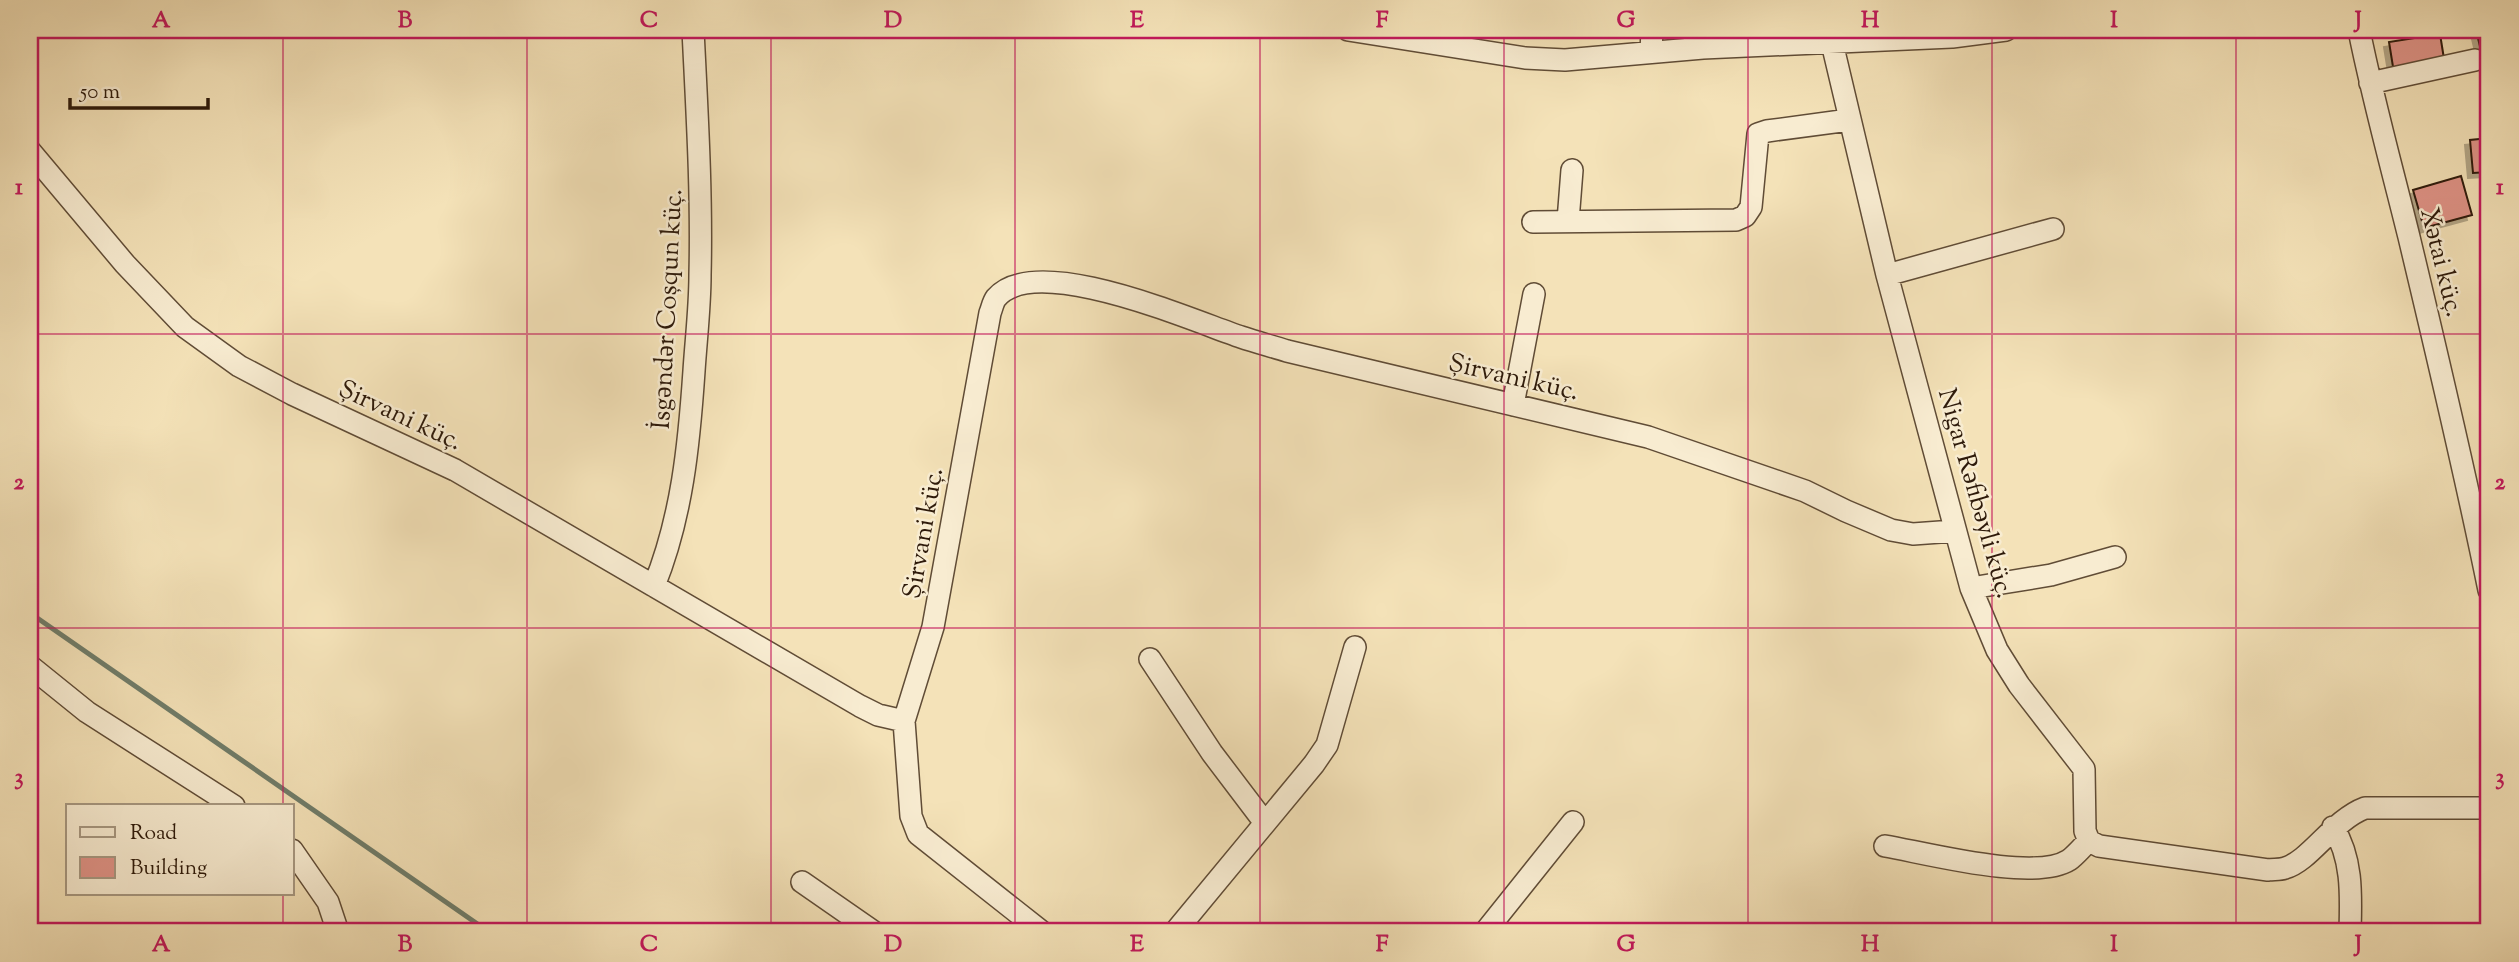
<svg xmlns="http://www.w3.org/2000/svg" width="2519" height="962" font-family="'Sorts Mill Goudy',serif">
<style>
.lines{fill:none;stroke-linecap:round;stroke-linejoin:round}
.stream{stroke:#707d6a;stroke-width:5}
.building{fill:#df9387;stroke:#2e1a0a;stroke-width:2;filter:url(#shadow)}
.minor-casing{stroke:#604c36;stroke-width:24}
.minor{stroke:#f8ecd1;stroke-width:21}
.grid{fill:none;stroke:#c2185b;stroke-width:2;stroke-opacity:0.55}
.labels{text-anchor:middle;stroke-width:5;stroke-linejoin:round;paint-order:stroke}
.street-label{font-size:26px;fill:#2e1a0a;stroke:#f8ecd1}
.neatline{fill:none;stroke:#c2185b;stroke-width:2.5}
.grid-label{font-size:23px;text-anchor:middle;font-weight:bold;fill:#c2185b}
</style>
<defs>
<filter id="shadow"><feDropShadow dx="-5" dy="5" stdDeviation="0" flood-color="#0004"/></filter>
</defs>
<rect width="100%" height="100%" fill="#f4e2b8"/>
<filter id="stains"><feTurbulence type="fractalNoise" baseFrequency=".00286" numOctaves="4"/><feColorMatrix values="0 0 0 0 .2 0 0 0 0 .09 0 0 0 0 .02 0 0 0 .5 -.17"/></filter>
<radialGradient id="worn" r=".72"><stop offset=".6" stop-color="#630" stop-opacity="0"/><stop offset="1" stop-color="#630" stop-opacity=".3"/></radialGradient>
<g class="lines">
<path class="stream" d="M30,613L489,932"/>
</g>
<path class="building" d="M2476,30H2489V62L2484,63Z
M2440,34L2445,65L2394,73L2389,42Z
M2489,138V172L2473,173L2470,140Z
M2461,176L2472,215L2424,228L2413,190Z"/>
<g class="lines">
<defs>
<path id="minor" d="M1348,30L1525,58L1565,60L1703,48L1952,37L2006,30
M2359,30C2373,100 2392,168 2409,237C2437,354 2465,472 2489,590
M1832,43L1887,275L1971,588L1997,650L2019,685L2084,769L2085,831L2089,841L2099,846L2268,870C2273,869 2280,870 2285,868C2310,861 2333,820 2365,808H2489
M1651,52L1652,30
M2370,83L2475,60
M30,151L125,264L185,327L239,366L292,394L455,470L860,706L878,715L904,721L933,627L990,313C992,308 993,302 996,298C1035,251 1193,321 1241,337C1256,342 1271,346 1287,351L1648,437L1805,491L1846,511L1891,530L1913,534L1954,531
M1568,221L1572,170
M1533,222L1736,220L1745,216L1751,207L1758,134L1767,131L1849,120
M1887,275L2053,229
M1513,405L1534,294
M654,586C682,517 689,445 694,371C696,340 700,307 700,275C702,193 697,112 693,30
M1971,588L2051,575L2115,557
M1150,659L1212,753L1265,823
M30,666L87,712L234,806
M904,721L911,816L918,834L1042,932
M2333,827C2353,859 2351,896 2350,932
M1885,846C1926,853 2035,882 2069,860C2076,855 2082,847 2089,841
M292,850L328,902L338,932
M802,882L874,932
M1175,932L1314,764L1327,745L1355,647
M1485,932L1573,822"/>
</defs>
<use href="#minor" class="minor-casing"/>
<use href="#minor" class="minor"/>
</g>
<path class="grid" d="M283,30V806M527,30V932M771,30V932M1015,30V932M1260,30V932M1504,30V932M1748,30V932M1992,30V932M2236,30V932M30,334H2489M30,628H2489M283,894V932"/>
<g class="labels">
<g class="street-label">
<text transform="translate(2443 262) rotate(76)" y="9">Xətai küç.</text>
<text transform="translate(666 309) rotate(-87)" y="9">İsgəndər Coşqun küç.</text>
<text transform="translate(1514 376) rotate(13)" y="9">Şirvani küç.</text>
<text transform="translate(401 414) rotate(25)" y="9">Şirvani küç.</text>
<text transform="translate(1977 493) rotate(74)" y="9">Nigar Rəfibəyli küç.</text>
<text transform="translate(922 533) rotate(-80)" y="9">Şirvani küç.</text>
</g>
</g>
<rect width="2519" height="962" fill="none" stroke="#f4e2b8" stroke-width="77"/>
<rect x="66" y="804" width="228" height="91" fill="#f8ecd1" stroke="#a79881" stroke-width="2"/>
<rect x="80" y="827" width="35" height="10" fill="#f8ecd1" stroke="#a79881" stroke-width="2"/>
<text x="130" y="839" font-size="21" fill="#2e1a0a">Road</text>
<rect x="80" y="857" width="35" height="21" fill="#df9387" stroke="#a79881" stroke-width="2"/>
<text x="130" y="874" font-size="21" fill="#2e1a0a">Building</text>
<path d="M70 98v10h138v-10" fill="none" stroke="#2e1a0a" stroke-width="3.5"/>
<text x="80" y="98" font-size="21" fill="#2e1a0a" stroke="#f8ecd1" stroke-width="5" paint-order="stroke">50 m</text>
<rect x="38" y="38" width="2442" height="885" class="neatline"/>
<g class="grid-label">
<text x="161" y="27">A</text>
<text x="405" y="27">B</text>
<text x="649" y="27">C</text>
<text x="893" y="27">D</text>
<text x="1137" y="27">E</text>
<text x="1382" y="27">F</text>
<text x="1626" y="27">G</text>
<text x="1870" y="27">H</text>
<text x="2114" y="27">I</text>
<text x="2358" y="27">J</text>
<text x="19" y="194">1</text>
<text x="2500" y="194">1</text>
<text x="19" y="489">2</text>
<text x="2500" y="489">2</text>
<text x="19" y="784">3</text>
<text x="2500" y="784">3</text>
<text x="161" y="951">A</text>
<text x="405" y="951">B</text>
<text x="649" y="951">C</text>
<text x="893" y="951">D</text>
<text x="1137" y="951">E</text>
<text x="1382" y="951">F</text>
<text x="1626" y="951">G</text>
<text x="1870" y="951">H</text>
<text x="2114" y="951">I</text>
<text x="2358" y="951">J</text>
</g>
<rect width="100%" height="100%" filter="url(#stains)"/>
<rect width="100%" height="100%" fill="url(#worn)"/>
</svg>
